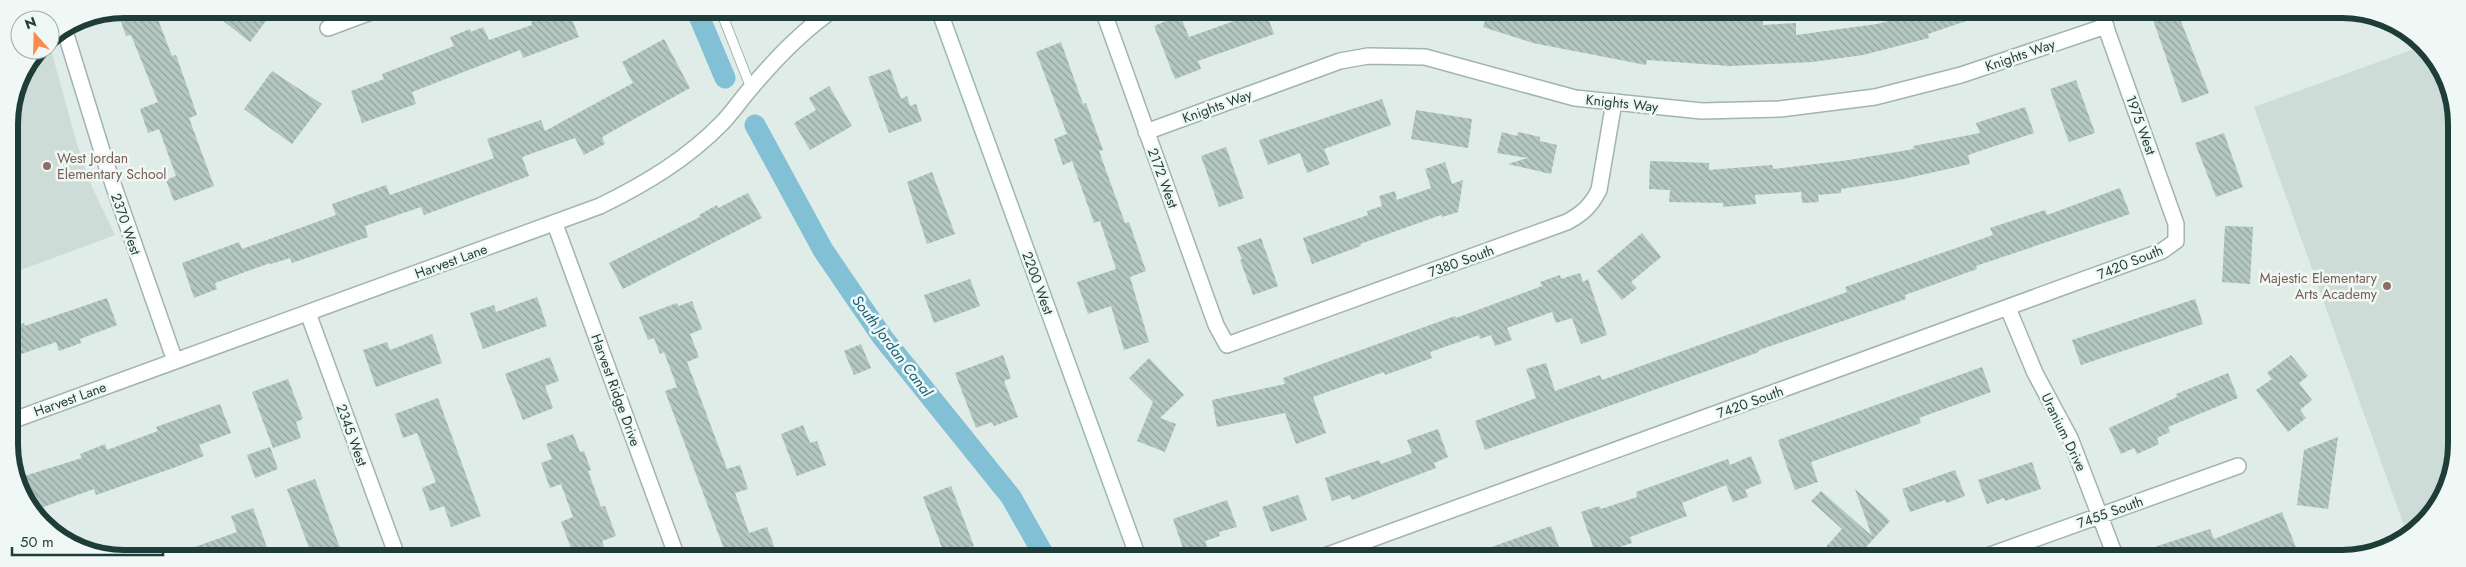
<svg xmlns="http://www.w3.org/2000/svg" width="2466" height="567" font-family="Jost,sans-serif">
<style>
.built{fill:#cddcd7}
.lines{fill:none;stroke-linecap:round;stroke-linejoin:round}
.canal{stroke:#82c0d6;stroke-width:21}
.building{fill:url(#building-back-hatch)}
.lane-casing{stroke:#a2b4b0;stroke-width:11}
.street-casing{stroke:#a2b4b0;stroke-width:18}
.secondary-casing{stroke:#9db8b1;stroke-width:18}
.lane{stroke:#fff;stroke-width:9}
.street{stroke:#fff;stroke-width:15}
.secondary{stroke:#fff;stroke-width:15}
.education-dot{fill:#8d6e63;stroke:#f0f8f5;stroke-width:2}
.labels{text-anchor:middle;stroke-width:5;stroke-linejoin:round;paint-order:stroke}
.street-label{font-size:14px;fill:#1f3d38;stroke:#f0f8f5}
.education-label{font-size:14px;fill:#785e54;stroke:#f0f8f5;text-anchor:start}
.water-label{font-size:15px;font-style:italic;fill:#14617e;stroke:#f0f8f5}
.rim{fill:none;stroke:#1f3d38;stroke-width:6}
</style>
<defs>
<pattern id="building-back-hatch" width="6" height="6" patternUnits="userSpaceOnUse" patternTransform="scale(1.25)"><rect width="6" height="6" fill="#b4c7c1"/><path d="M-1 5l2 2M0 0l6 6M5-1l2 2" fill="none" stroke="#92a39e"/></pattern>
</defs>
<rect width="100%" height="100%" fill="#dfece8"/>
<path class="built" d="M2425,45L2455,101V465L2418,529L2407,534L2254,107Z
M50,46L77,144L92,187L115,235L10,274L9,117L21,73L37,50H50Z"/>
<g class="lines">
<path class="canal" d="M696,9L725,78
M755,125L823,250L883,338L1011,497L1045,557"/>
</g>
<path class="building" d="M124,9H154L172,56L176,55L197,115L189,118L214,186L174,201L166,180L176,176L159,129L148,133L140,109L158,102L131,35L126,36L117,10Z
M208,9H251L266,21L250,42Z
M564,9H568L579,37L523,58L520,50L412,92L416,104L362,123L351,91L384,79L382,74L454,46L450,37L470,29L471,32L483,27L489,40L532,25L531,22Z
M1265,10L1274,34L1198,61L1201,69L1175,79L1154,26L1180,15L1189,37Z
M1488,10H1762L1763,25L1796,23V35L1877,24L1928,10L1989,11L1990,13L1928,34L1929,38L1863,55L1812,62L1730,66L1647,60L1646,65L1533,43L1483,27Z
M2150,11H2177L2209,93L2182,103Z
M664,39L690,88L602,137L605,144L584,155L575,138L522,157L529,176L424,215L421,207L365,226L368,237L292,263L290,258L271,264L270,263L215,283L217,289L194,298L182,263L239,242L242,249L336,215L332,204L386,185L390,195L494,158L487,139L541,120L545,131L633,83L622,62Z
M1061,42L1083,104L1086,103L1103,150L1099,151L1125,223L1129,222L1146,271L1130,277L1149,342L1124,350L1111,306L1088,314L1077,282L1116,269L1100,221L1094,223L1072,161L1063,165L1054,139L1067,134L1036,52Z
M890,69L901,99L907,96L910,106L916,104L922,121L889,133L868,77Z
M272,71L322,104L292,144L244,109Z
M2076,80L2095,133L2069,142L2050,89Z
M829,86L852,126L810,150L794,123L816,110L809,98Z
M1382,99L1391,125L1324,149L1330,164L1307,173L1300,153L1268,165L1259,140Z
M2025,107L2034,133L1968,155L1970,164L1899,180L1841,189V193L1818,195L1819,202L1802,203L1801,192L1755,195L1756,204L1723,207V203L1669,202L1670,190L1649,189L1650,161L1709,163V170L1772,165L1773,169L1849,160L1914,149L1913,146L1980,133L1976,123Z
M1416,110L1472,119L1468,148L1411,139Z
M1502,132L1517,136L1518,132L1540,137V141L1557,145L1551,174L1508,164L1528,158L1497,153Z
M2224,133L2243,187L2216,197L2195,143Z
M1226,147L1244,198L1219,207L1201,156Z
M1445,162L1452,184L1463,180L1458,212L1442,217L1441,215L1360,244L1361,246L1312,264L1303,238L1368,215L1367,211L1382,206L1379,196L1395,191L1397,200L1431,188L1425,169Z
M932,172L955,234L927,244L907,182Z
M2120,188L2130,214L1976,266L1977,269L1905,295L1906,299L1759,350V352L1693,376L1485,450L1475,421L1536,398L1526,369L1546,363L1555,391L1600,375L1602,380L1847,292L1845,287L1993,235L1990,228L2045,210L2047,215Z
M748,193L762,218L623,289L609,263L700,217L699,215L717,205L718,208Z
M2225,226L2253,227L2250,284L2222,282Z
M1642,233L1661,257L1631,282L1637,288L1622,300L1597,271Z
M1261,238L1278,286L1253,295L1240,260L1242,259L1237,247Z
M1580,273L1583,282L1588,279L1607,335L1581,344L1572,318L1556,323L1552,312L1507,328L1512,340L1495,346L1491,335L1480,339L1479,335L1430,352L1432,358L1385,375L1384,372L1313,397L1326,433L1296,444L1285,413L1217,427L1212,400L1285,384L1283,378L1455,316L1456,318L1542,286L1540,282L1560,275L1561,279Z
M970,279L980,306L934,323L924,295Z
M537,297L547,326L483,349L470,313L494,305L496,312Z
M107,298L117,325L80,339L81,343L59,351L56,342L10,358V328L24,323L25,326Z
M2195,299L2203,324L2081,365L2072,340Z
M692,301L702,329L690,334L699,357L687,362L727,469L740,465L748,489L735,493L749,533L767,527L778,557H727L665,391L677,387L664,352L660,354L654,338L648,340L639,317L677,303L679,306Z
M432,334L442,363L376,387L363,350L387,342L390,350Z
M861,344L871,368L854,375L844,351Z
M1003,355L1011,378L1004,381L1018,417L994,426L992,422L976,428L955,373Z
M2291,355L2308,376L2299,383L2312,400L2300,410L2306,418L2288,432L2256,390L2272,379L2267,373Z
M550,357L559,381L545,386L553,408L523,420L505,374Z
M1149,358L1184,395L1160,418L1176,424L1165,452L1137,441L1153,402L1129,378Z
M1982,367L1991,392L1919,418L1921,423L1811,462L1818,482L1795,490L1778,440Z
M2228,373L2238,398L2168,427L2170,432L2157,438L2159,444L2137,454L2134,448L2121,454L2109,428L2177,397L2176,394Z
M288,379L303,419L296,422L301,438L273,448L252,392Z
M438,398L481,516L451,527L444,506L430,511L422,488L436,482L417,433L403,438L395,414Z
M220,404L231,433L199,445L204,456L176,467L96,495L94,489L35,510L18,478L82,458L80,454L105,444L107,450L158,431L156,427Z
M803,425L810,443L817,441L826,465L797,476L781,434Z
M1438,429L1448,457L1434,463L1436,468L1352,500L1350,495L1332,501L1325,478L1379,460L1381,464L1412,453L1407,440Z
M573,434L580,452L584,451L591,470L588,471L601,507L605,506L616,536L602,541L608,557L574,556L561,522L573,517L561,484L550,488L541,463L552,459L546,444Z
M2338,437L2328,509L2297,505L2304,450Z
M270,447L278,469L255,478L247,455Z
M1751,456L1762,483L1745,490L1748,497L1733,502L1726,485L1682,503L1687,516L1630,537L1632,543L1596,555L1581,512L1599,506L1601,509L1637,497L1636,492L1728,459L1730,465Z
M2032,462L2041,489L2005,501L2004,498L1987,504L1978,480Z
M1955,470L1965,496L1946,503L1945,500L1910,512L1902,489Z
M315,479L340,548L318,556H312L287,489Z
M951,486L974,546L945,556L923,497Z
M1855,489L1890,521L1856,558H1816L1842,529L1811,501L1821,491L1872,536Z
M1298,495L1307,520L1271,532L1262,507Z
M1227,500L1237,527L1219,532L1220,536L1205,541L1208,550L1186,557L1173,519Z
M253,508L270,556H175V554L237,532L231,516Z
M2282,512L2297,550L2276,558H2264L2260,549L2240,557L2238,549L2213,558H2130V555L2210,529L2214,539Z
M1551,526L1561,552L1545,557H1470L1469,555Z"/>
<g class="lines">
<defs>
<path id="lane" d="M720,9L751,88"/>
<path id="street" d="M1103,10L1216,325L1227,345L1567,222C1582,214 1591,206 1599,190L1614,102
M64,28L106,164L175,361
M328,28L379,9
M1146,132L1340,61L1368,56L1425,57L1575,98L1702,111L1780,109L1875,97L1961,75L2106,26
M555,224L677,557
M2008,308L2035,373L2070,438L2116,558
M308,313L397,556
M11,421L600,206C645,184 687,159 722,123C733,112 741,99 751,88C776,58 802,31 834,9
M1322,557L2162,251L2176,241V224L2100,11
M1982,558L2238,466"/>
<path id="secondary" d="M939,10L1138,557"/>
</defs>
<use href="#lane" class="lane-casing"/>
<use href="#street" class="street-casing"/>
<use href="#secondary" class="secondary-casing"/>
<use href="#lane" class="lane"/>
<use href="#street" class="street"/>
<use href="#secondary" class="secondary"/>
</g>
<g class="education-dot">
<circle cx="47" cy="166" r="5"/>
<circle cx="2387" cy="286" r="5"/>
</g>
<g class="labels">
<g class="street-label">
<text transform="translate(2020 55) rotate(-19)" y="5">Knights Way</text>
<text transform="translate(1622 103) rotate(6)" y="5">Knights Way</text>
<text transform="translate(1217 106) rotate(-20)" y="5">Knights Way</text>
<text transform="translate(2141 125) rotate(70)" y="5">1975 West</text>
<text transform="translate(1163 178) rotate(70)" y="5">2172 West</text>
<text transform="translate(126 224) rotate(71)" y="5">2370 West</text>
<text transform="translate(451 261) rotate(-20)" y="5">Harvest Lane</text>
<text transform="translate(1461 261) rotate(-20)" y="5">7380 South</text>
<text transform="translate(2130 262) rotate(-22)" y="5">7420 South</text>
<text transform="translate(1038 283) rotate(70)" y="5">2200 West</text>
<text transform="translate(616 390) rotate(70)" y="5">Harvest Ridge Drive</text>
<text transform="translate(70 399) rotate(-20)" y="5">Harvest Lane</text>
<text transform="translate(1750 402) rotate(-20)" y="5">7420 South</text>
<text transform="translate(2064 432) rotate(64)" y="5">Uranium Drive</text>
<text transform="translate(352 435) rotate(70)" y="5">2345 West</text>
<text transform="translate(2110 512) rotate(-20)" y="5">7455 South</text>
</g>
<g class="education-label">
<text x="57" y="163">West Jordan<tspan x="57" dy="16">Elementary School</tspan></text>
<text x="2377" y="283" text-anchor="end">Majestic Elementary<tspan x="2377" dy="16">Arts Academy</tspan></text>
</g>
<g class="water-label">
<text transform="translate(892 346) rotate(53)" y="5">South Jordan Canal</text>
</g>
</g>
<path d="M0 0H2466V567H0ZM124 18H2342A106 106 0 0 1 2448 124V444A106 106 0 0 1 2342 550H124A106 106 0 0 1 18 444V124A106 106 0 0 1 124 18Z" fill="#f0f8f5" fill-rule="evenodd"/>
<path class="rim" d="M124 18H2342A106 106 0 0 1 2448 124V444A106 106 0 0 1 2342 550H124A106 106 0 0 1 18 444V124A106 106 0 0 1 124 18Z"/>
<g transform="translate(35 35) rotate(340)"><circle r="24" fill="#f0f8f5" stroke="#9cada9"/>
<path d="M0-4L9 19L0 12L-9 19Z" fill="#fd8a4c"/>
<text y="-8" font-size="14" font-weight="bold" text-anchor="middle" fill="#1f3d38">N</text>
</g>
<path d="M12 547v8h151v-8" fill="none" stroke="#1f3d38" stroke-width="2.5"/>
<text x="20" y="547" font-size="15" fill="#1f3d38" stroke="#f0f8f5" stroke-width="4" paint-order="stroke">50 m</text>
</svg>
